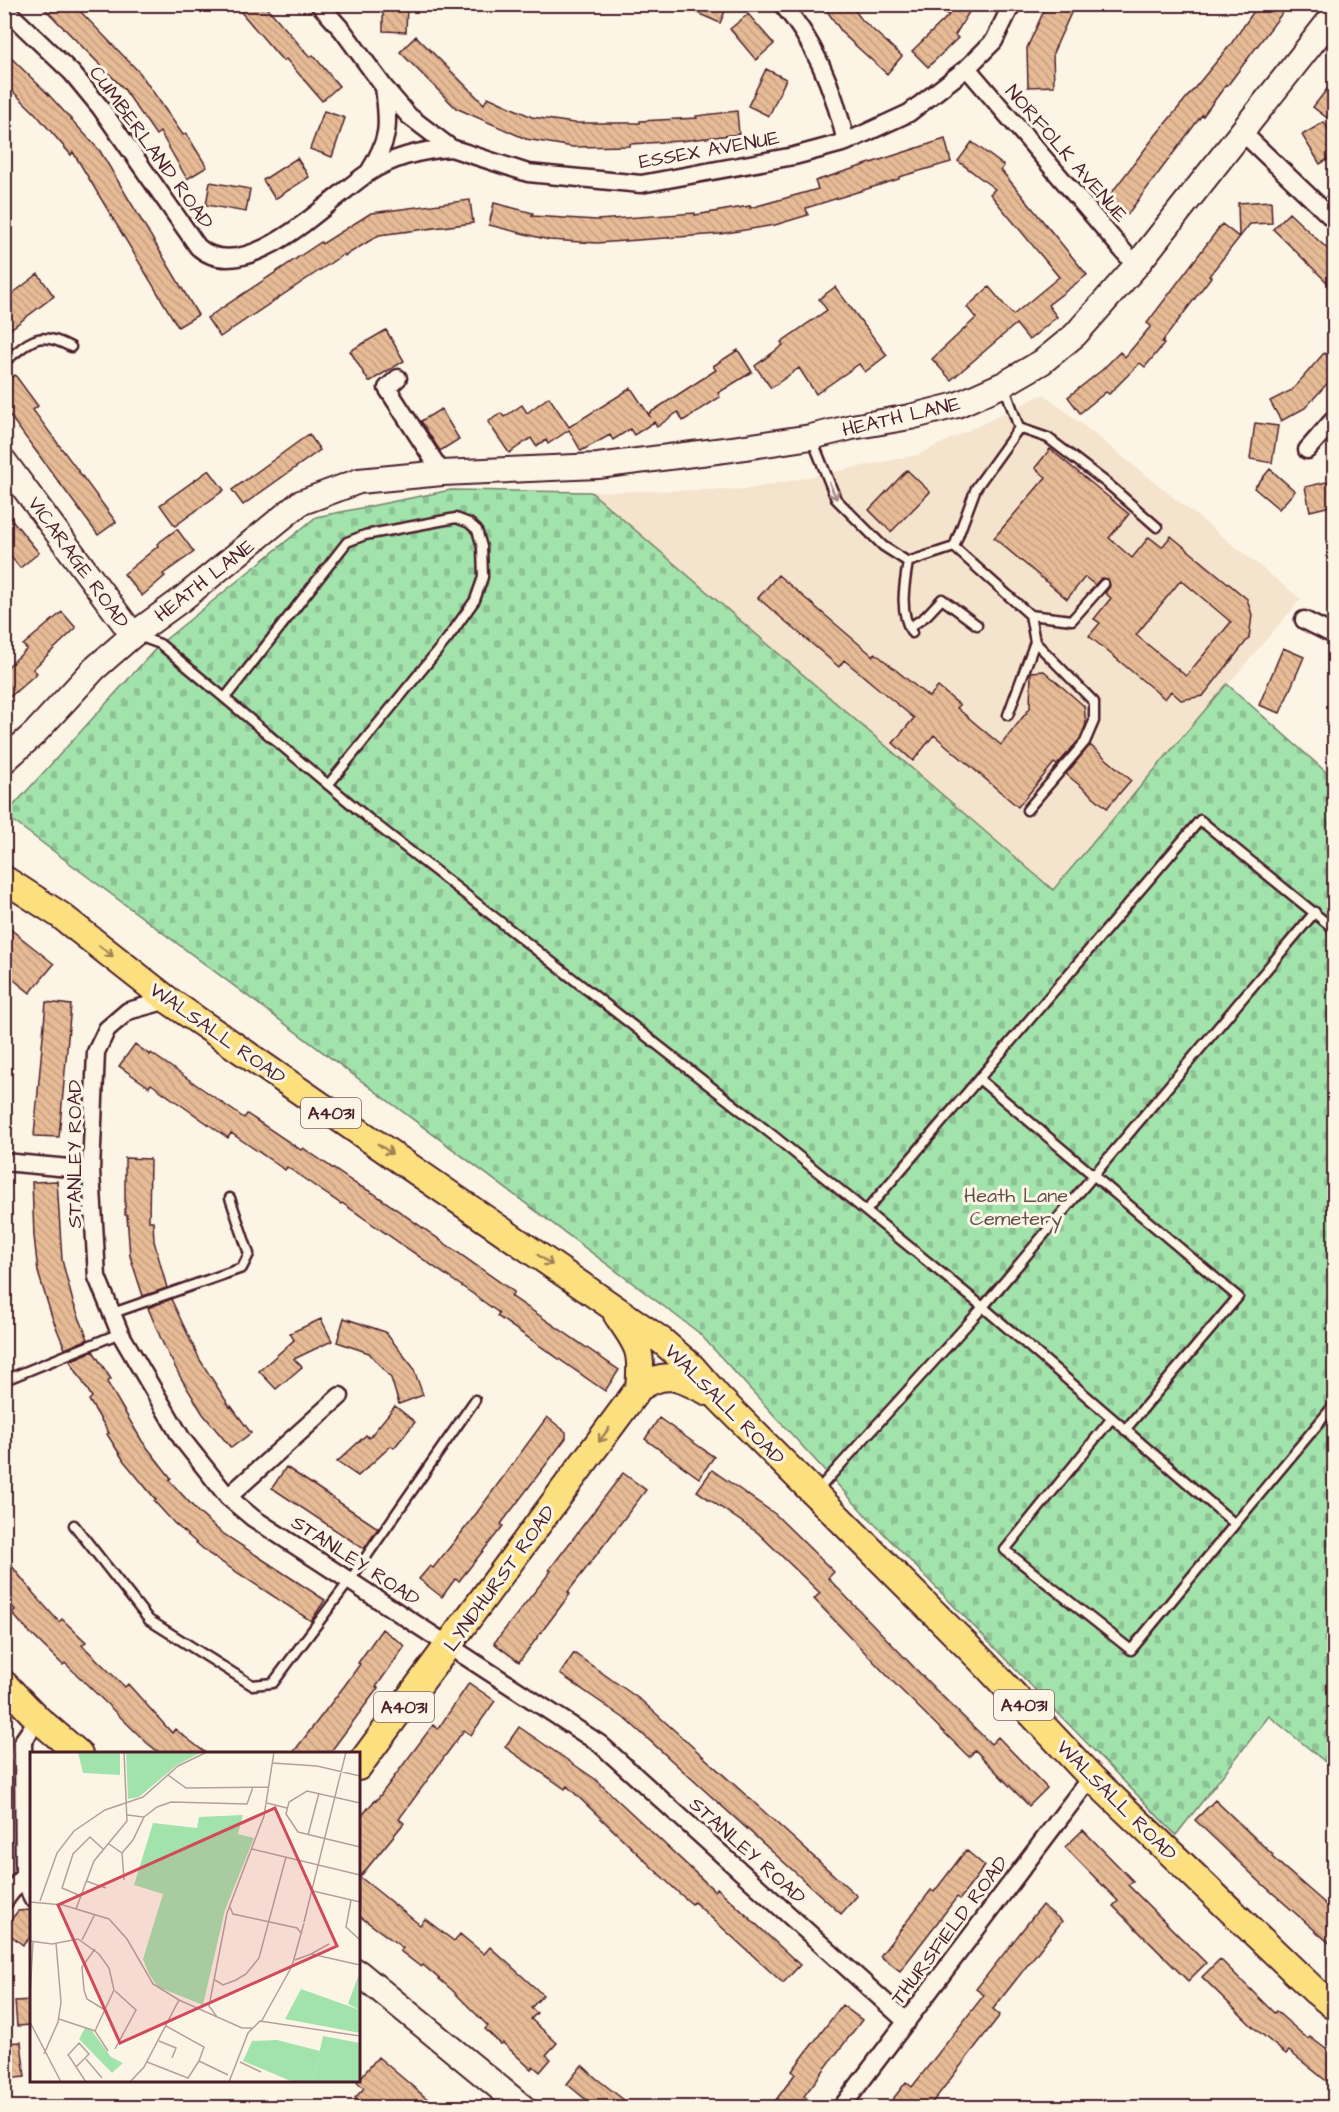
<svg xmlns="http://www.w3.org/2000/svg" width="1339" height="2112" font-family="'Architects Daughter',sans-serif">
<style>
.built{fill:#f5e4cd}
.cemetery{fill:url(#cemetery-stones);stroke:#76816c;stroke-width:1.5}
.building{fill:url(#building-back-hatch);stroke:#4a1f2b;stroke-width:1.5;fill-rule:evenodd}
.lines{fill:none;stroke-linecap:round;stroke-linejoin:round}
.lane-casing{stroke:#4a1f2b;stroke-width:13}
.street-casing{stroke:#4a1f2b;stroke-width:21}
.secondary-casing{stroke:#4a1f2b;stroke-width:28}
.primary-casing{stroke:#4a1f2b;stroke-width:30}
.lane{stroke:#fcf5e5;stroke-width:8}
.street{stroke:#fcf5e5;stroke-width:16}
.secondary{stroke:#fcf5e5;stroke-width:24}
.primary{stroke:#fce080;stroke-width:26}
.oneway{stroke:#a38a88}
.oneway2{stroke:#a38056}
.labels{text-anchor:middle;stroke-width:6;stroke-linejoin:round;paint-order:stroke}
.shield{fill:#fcf5e5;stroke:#7f5f63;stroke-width:1.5}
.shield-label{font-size:18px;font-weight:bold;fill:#4a1f2b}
.street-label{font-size:20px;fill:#4a1f2b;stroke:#fcf5e5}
.park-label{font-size:20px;fill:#60504b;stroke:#fcf5e5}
.inset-road{fill:none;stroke:#b59f9b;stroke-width:1.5}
.view{fill:#d1495b;fill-opacity:0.15;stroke:#d1495b;stroke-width:3}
.inset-edge{fill:none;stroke:#4a1f2b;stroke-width:3}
</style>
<defs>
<pattern id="cemetery-stones" width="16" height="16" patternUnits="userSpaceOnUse" patternTransform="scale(1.5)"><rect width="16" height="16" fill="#a2e3ac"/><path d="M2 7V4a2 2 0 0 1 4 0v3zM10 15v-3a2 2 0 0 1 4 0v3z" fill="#8dc294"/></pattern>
<pattern id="building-back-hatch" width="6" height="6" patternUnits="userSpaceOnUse" patternTransform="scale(1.5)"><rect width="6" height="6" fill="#e6bb96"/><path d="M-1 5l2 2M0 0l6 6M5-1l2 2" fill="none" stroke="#c7a081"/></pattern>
</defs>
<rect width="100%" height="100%" fill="#fcf5e5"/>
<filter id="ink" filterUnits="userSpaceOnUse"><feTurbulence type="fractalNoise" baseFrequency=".0167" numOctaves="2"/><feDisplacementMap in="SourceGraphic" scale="12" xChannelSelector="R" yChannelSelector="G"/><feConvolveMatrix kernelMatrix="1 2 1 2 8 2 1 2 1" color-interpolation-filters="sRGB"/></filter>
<g filter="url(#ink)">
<path class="built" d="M1044,394L1301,599L1053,890L591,492L749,489L917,455Z"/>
<path class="cemetery" d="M451,490L591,492L1053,890L1227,684L1334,779V1769L1269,1716L1176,1835L859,1508L698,1332L5,815L160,644L316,517Z"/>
<path class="building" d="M40,4H73L140,73L183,135L186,133L207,167L187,179L160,132L156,135L124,89Z
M234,4H264L310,57L313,55L339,86L322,101L286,59L283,61Z
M383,4H407L406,32L383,31Z
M677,4H728L720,23Z
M822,4H850L862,20L902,56L887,74L844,35Z
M932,4H974L955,35L958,38L928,67L912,51L949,15Z
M1047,4H1075L1053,53L1054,86L1028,87L1027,48Z
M1259,4H1289L1227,86L1226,85L1203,116L1202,115L1127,215L1106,200L1155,136L1231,44Z
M748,14L774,44L756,60L730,29Z
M416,36L484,104L488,97L532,117L574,123H640V121L697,118L696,116L737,111L739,134L681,141L630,144V146L573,147L526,139L456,108L400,52Z
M4,51L48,94L100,151L198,315L178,327L73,152L71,155L35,113L4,83Z
M766,69L786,79L769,116L748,106Z
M1335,79V124L1313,107Z
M324,111L345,118L332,157L310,149Z
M1324,122L1335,139V155L1320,164L1302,135Z
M945,139L951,162L899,177V179L806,208L808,215L775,225L720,234L597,243L549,240L489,225L494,203L533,213L532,216L597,220L695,213V215L750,206V208L818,189L815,181Z
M972,142L1004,166L1001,170L1087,275L1048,305L1057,317L1029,340L1016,324L951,380L932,359L976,318L967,307L989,287L1013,315L1059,277L990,194L995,189L958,161Z
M297,158L309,177L275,199L263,180Z
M210,182L250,189L246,212L206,205Z
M470,200L473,223L379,235L345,256L344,254L220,337L207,318L321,242L322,244L371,213Z
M1271,201L1272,223L1250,224L1209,276L1211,277L1162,342L1164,344L1145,367L1140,363L1109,394L1106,392L1080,413L1068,397L1102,370L1120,352L1125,357L1151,326L1147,323L1222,224L1239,237L1238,203Z
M1289,213L1335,256V290L1273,229Z
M38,274L54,296L4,334V300Z
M835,287L887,355L865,372L859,364L816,394L799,368L771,388L755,366L783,345L781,342L827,310L819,299Z
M386,330L404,361L369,382L350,351Z
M738,350L752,372L718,393L720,397L683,421L678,412L657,427L654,422L634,435L630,429L613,440L610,435L581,451L569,430L548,444L546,440L536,446L531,438L509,453L488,422L501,413L504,417L522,405L527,413L549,397L569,427L631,388L651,418L648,414L716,370L713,366Z
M1324,353L1335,362V375L1305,408L1281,421L1270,401L1292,390Z
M15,375L38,406L33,410L116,522L98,535L4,408V383Z
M441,409L459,439L440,451L421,421Z
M1255,423L1278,426L1272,463L1250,459Z
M309,434L320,450L243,505L232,490Z
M1050,449L1129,514L1109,538L1132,558L1149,537L1162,547L1171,536L1247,599L1252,615L1249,638L1203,696L1181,700L1171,691L1165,699L1089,636L1100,623L1094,619L1111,598L1105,593L1110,586L1108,579L1101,578L1095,585L1085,577L1067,599L994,538L1046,477L1035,468ZM1181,580L1231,622L1186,676L1136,635Z
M1270,469L1295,491L1279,509L1254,488Z
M209,470L224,490L175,526L160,505Z
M907,470L930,492L891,532L869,510Z
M1335,480V505L1310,511L1305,487Z
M4,510L39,553L20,568L4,548Z
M177,529L194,552L163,574L165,576L142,596L124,574L158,546L157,544Z
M778,575L873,656L875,653L929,697L938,687L960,705L957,708L1001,745L1030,708L1031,672L1044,671L1084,706L1086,724L1080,739L1057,765L1054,763L1018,807L934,735L913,761L893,743L914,718L844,660L839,667L758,598Z
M62,612L76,628L33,669L37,673L4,702V670L27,649L23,645Z
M1283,648L1304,657L1280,713L1259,705Z
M1090,745L1131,780L1107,808L1066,774Z
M4,924L54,964L30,993L4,972Z
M46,1002L71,1005L59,1137L34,1136Z
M135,1044L150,1055L151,1053L244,1118L247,1114L301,1150L303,1148L356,1184L373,1193L514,1292L511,1296L619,1370L605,1391L497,1316L499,1313L473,1294L342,1203L341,1204L287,1167L285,1170L231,1133L228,1138L151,1084L149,1087L119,1066Z
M125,1158L150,1159L149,1221H153L154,1241L167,1288L143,1296L130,1256L127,1215H125Z
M57,1181L62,1260L73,1302L88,1339L65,1349L52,1317L38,1272L34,1236L32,1182Z
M171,1299L200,1360L230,1407L231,1406L251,1433L231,1448L203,1414L182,1380L164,1346L148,1308Z
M344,1318L385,1332L413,1367L423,1395L399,1404L391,1378L369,1353L337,1342Z
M321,1319L332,1341L294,1359L302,1367L276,1389L259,1371L294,1340L290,1333Z
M93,1351L111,1379L107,1382L142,1441L171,1478L169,1480L199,1513L222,1533L325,1600L311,1621L209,1554L174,1523L154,1501L156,1500L124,1461L107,1434L109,1433L89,1400L92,1397L70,1361Z
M395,1406L415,1422L394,1448L391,1446L358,1476L337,1462L366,1435L369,1438Z
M547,1417L566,1432V1438L501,1524L503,1526L459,1581L455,1579L442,1597L419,1579L430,1566L433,1568L470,1522Z
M659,1418L714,1457L699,1478L645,1439Z
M286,1467L378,1528L364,1549L272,1488Z
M712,1470L775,1514L834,1572L828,1578L936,1690L991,1744L998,1737L1047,1788L1029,1806L975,1750L969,1757L899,1688L814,1599L820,1593L791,1565L758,1533L697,1491Z
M623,1473L646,1490L568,1592L570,1594L519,1662L494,1643L551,1571L549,1570Z
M4,1556L34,1594L59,1622L62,1619L86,1642L82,1645L125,1687L128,1684L172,1733L175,1729L207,1754H161L147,1743L65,1663L63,1665L26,1629L12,1613L15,1610L4,1597Z
M382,1629L405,1646L376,1687L378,1688L329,1754H292L345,1685L360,1664L358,1663Z
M574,1653L642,1701L857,1896L841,1914L628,1721L560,1674Z
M469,1683L495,1701L471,1735L464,1730L399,1819L404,1823L360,1877L420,1925L425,1919L454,1941L460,1934L484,1954L490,1947L543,1995L531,2008L537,2013L531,2019L557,2043L546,2055L551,2059L540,2072L533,2066L531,2069L503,2043L501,2044L485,2029L488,2026L452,1990L423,1965L421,1967L400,1951L403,1948L358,1915V1820L375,1800L376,1801L433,1725L438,1729Z
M519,1727L595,1779L715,1891L717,1888L800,1965L783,1983L694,1902L692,1904L680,1894L567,1786L565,1789L505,1747Z
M1215,1800L1273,1855L1272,1857L1335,1912V1948L1259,1881L1195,1820Z
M1083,1830L1133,1881L1128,1885L1206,1963L1188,1981L1113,1906L1118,1901L1065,1847Z
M966,1850L985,1866L960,1899L957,1897L900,1971L880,1956L931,1890L934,1892Z
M1042,1905L1062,1921L993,2009L1000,2015L928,2108H886L906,2082L912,2087L984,1995L976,1989Z
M30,1910L32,1935L23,1945L4,1930V1928L18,1911Z
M1220,1959L1274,2013L1276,2011L1308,2039L1310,2037L1335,2056V2088L1289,2051L1286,2054L1253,2027L1202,1977Z
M32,2000V2025L17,2026L15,2001Z
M842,2005L862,2020L804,2096L819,2108H770L795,2074L792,2071Z
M21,2042L25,2077L4,2079V2043Z
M378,2057L438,2108H367L355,2098L364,2088L357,2082Z
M582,2065L596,2078L634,2108H596L567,2084Z"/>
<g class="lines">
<defs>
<path id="lane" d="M4,362C32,341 36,329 71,347
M1019,428L1048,438L1108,484L1157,527
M812,439L836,499L883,546L908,562
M954,547L976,488L1019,428L1004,385
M908,562L954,547L1030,615L1072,620L1104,584
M908,562C904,586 899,612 912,633
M909,628L926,616L942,599L977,625
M138,636L160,644L369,819L775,1137L983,1307L1235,1524L1334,1405
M225,698L347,542L365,535L456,518L469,523L477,530L482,547L483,577L475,600L448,638L328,785
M1008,715L1035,642L1030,615
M1027,810L1085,742L1094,721V702L1035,642
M979,1079L1238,1297L1125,1430
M866,1211L1200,820L1334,929
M113,1313L242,1268L249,1254L230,1198
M4,1378H10L120,1333
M1112,1418L1005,1550L1131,1650L1235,1524
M816,1492L983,1307L1315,912
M74,1525L149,1620L252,1685L273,1683L350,1580L475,1400"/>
<path id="street" d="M319,4L343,31L384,87L409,116L451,148L528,173L641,184L794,156L846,142L909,113L967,68L994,41L1012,4
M782,4C816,43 835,93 846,142
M4,8L72,73L100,107L198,247C246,289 329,199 368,173C393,157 422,150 451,148
M967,68L1136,266
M1242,132L1334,220
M369,172C390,138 389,126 384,87
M398,378L387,388L442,473
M1307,450L1334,419
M1304,620L1334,635
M168,1000L128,1011L107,1029L96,1052L91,1170L97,1277L120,1333L182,1439L228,1497L253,1518L600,1744L907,2022
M4,1162L91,1170
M228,1497L340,1396
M24,1875L32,1898
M4,1901L24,1875L23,1741L38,1719
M841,2108L1091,1777"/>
<path id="secondary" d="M4,461L133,635
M4,761L35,733L94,669L133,635L181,600L300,503L359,481L442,473L598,466L732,449L811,437L852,427L910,417L957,405L1004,384L1042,362L1075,335L1136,266L1334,15
M358,1972L524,2108"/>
<path id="primary" d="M4,879L60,915L168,1000L662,1341L692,1367L719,1398L982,1661L1091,1777L1315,1991L1334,2006
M617,1315C638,1345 643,1350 639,1388
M4,1684L38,1719L79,1754
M358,1767L639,1388C667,1369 680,1378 708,1392"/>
</defs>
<use href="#lane" class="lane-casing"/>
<use href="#street" class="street-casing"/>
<use href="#secondary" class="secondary-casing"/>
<use href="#primary" class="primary-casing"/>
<use href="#lane" class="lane"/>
<use href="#street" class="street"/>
<use href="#secondary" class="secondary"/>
<use href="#primary" class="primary"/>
</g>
<defs><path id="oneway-shaft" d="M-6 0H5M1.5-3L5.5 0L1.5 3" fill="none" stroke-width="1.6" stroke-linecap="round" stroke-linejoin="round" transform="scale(1.5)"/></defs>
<use class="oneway" href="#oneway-shaft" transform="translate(833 491) rotate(66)"/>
<g class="oneway2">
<use href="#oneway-shaft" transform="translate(106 951) rotate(38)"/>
<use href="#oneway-shaft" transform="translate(385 1149) rotate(35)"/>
<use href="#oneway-shaft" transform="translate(545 1260) rotate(35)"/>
<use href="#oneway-shaft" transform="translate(604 1435) rotate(126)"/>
</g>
</g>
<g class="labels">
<g class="shield">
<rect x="301" y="1098" width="60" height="30" rx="4.5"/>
<rect x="994" y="1690" width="60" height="30" rx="4.5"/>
<rect x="374" y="1692" width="60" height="30" rx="4.5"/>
</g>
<g class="shield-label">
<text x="331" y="1119">A4031</text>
<text x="1024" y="1711">A4031</text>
<text x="404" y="1713">A4031</text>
</g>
<g class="street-label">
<text transform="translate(152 147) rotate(54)" y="7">CUMBERLAND ROAD</text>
<text transform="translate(709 149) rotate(-10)" y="7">ESSEX AVENUE</text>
<text transform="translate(1067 153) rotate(49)" y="7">NORFOLK AVENUE</text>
<text transform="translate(901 416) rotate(-13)" y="7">HEATH LANE</text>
<text transform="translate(79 562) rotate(54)" y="7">VICARAGE ROAD</text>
<text transform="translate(204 580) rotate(-38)" y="7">HEATH LANE</text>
<text transform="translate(218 1033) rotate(35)" y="7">WALSALL ROAD</text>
<text transform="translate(74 1154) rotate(-90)" y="7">STANLEY ROAD</text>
<text transform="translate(725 1404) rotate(45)" y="7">WALSALL ROAD</text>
<text transform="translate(356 1560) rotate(33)" y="7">STANLEY ROAD</text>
<text transform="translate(499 1578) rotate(-54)" y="7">LYNDHURST ROAD</text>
<text transform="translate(1117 1800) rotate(45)" y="7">WALSALL ROAD</text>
<text transform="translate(748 1850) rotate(42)" y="7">STANLEY ROAD</text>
<text transform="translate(949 1930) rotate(-53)" y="7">THURSFIELD ROAD</text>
</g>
<g class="park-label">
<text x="1016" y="1202">Heath Lane<tspan x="1016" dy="23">Cemetery</tspan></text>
</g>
</g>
<g transform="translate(30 1752)">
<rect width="330" height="330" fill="#fcf5e5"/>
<path d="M48,0H90V23L53,21ZM271,237L330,258V281L255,267Z" fill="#a2e3ac"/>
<path d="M213,63L208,82L224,86L195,158L173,253L128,235L119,222L113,207L133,142L104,133L123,71L167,76L169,65ZM247,288L290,299L283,330H263L213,309L222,289Z" fill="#a2e3ac"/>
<path d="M96,0H172L147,13L109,45L98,47ZM55,276L62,279L81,305L93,311L82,321L49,287ZM293,284L330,291V330H283Z" fill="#a2e3ac"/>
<path d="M330,219V258L318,252Z" fill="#a2e3ac"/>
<path class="inset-road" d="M242,11L287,14L330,24M138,23L156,36L239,35M237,51L257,56M330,51L277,39L259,50L256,62L268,80L330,95M114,65L127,55L141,50L217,52L223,35M278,83L289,41M79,92L92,101L103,88L114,65L97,63M222,97L330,123M92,101L94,128M56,129L76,136M283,139L330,150M51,144L32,136L43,102L60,85L73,97M321,148L316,175L330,188M10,149L27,101L44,79L75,58L113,45L148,14L177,0M0,150L33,153L79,167L97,187L123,232L149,248M200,155L203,162L267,176L272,182M46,157L64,109L97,69L94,0M274,170L316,0M52,188L65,162M0,189L22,192L48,187L69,202L79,216L84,238L65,279M65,197L52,215L54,238L57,247L75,258M281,202L299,192M265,208L281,202L330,213M185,228L193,233L206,228L216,222L229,206L256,105M85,239L106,258L85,297M0,244L3,190M187,265L179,254L197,161L234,64L244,0M29,267L65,279L78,299M0,270L31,330M231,270L262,214L274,171M136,274L174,295L169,309L198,323M129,289L146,296L142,306M14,302L28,270L31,250L26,191M56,307L72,326M117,310L158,326L169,309M210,310L231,320M46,315L59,302L49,291L38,303L39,304L56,330M100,330L114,315L149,248L212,276H223M199,330L218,281L230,269L330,284"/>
<path class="view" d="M245,56L307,194L90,291L28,153Z"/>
<rect width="330" height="330" class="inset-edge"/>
</g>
<rect width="1339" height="2112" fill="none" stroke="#fcf5e5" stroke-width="24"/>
<rect x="12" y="12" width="1315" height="2088" fill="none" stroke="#4a1f2b" stroke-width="2" filter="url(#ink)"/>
</svg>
